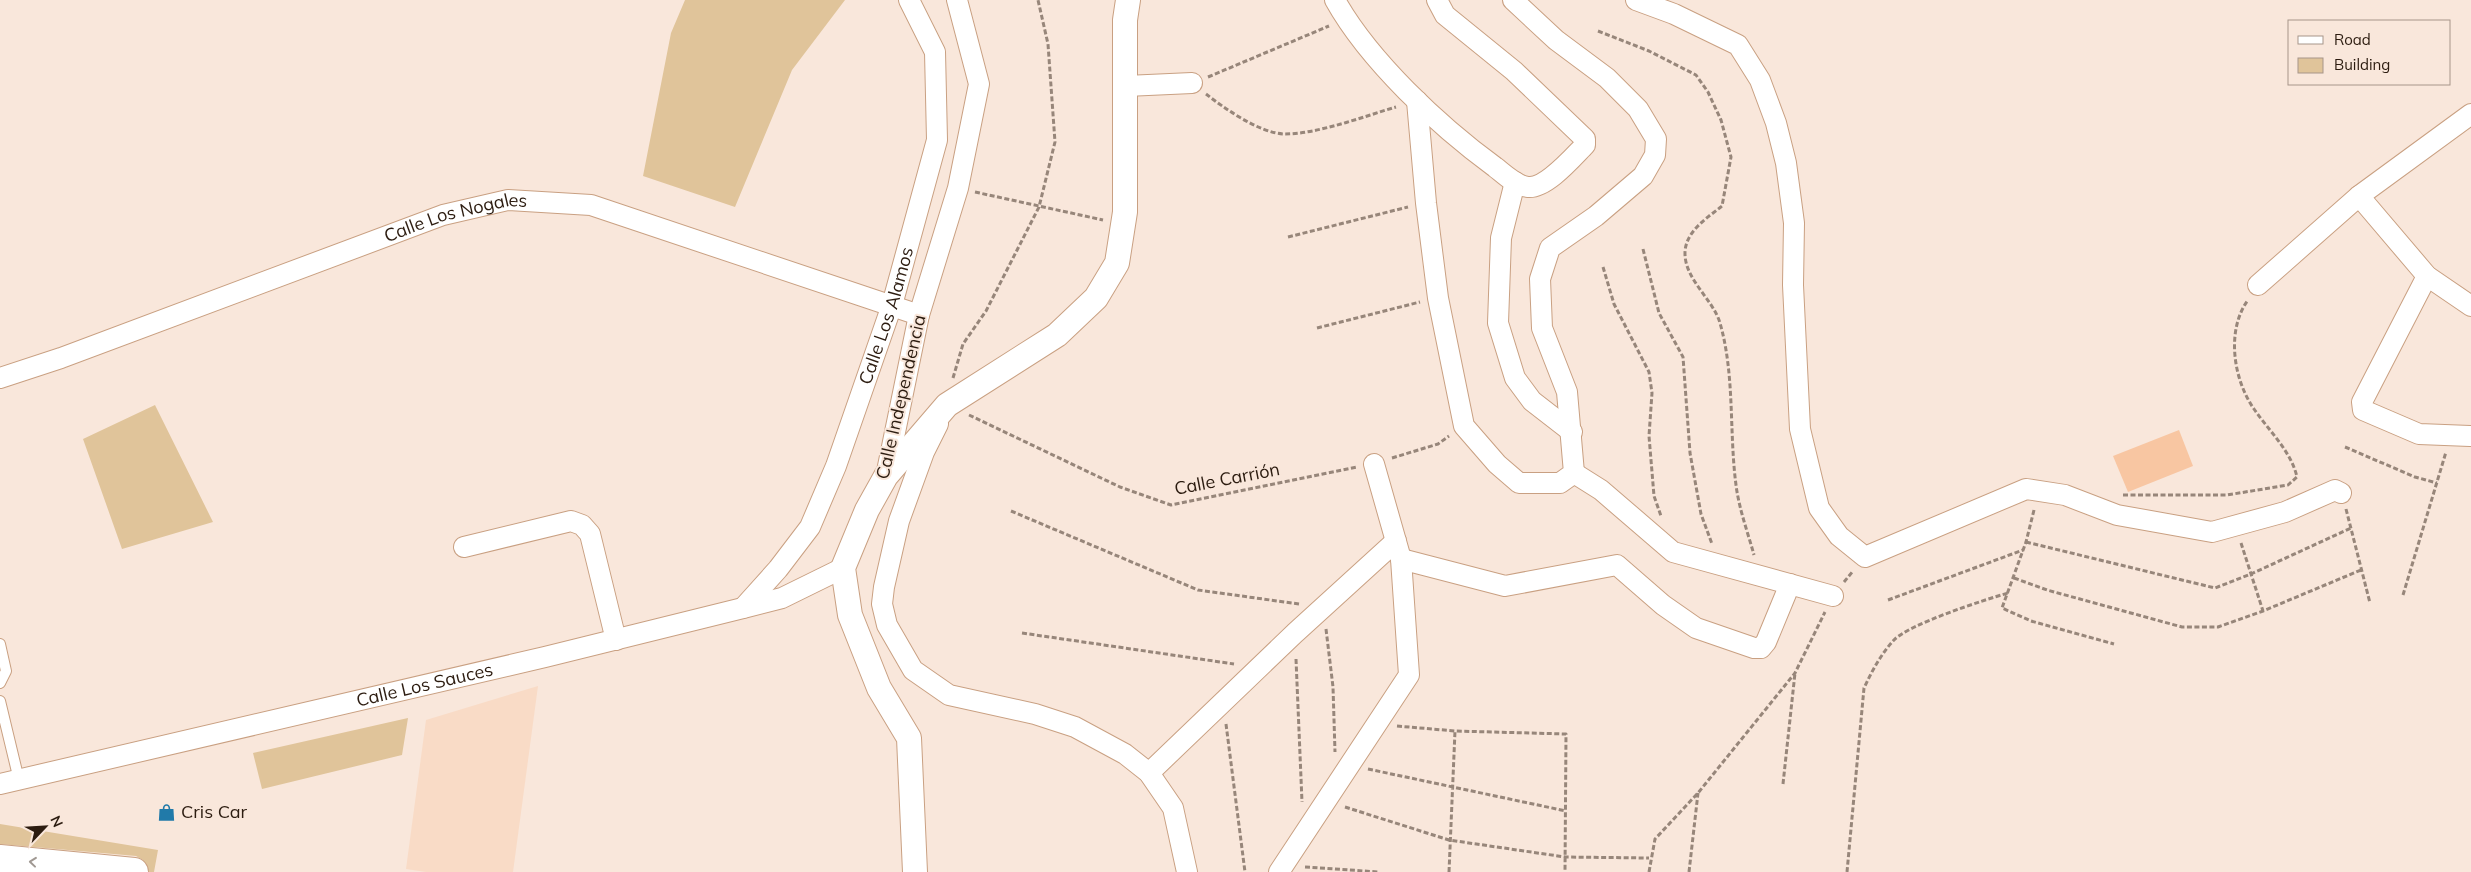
<svg xmlns="http://www.w3.org/2000/svg" width="2471" height="872" font-family="Mulish,sans-serif">
<style>
.built{fill:#f9dbc6}
.grass{fill:#f8c6a2}
.building{fill:#e0c49a}
.lines{fill:none;stroke-linecap:round;stroke-linejoin:round}
.service-casing{stroke:#c9a082;stroke-width:12}
.minor-casing{stroke:#c9a082;stroke-width:22}
.tertiary-casing{stroke:#c9a082;stroke-width:26}
.trunk-casing{stroke:#c9a082;stroke-width:30}
.path{stroke:#97867a;stroke-width:3;stroke-dasharray:5 2.5;stroke-linecap:butt}
.service{stroke:#fff;stroke-width:10}
.minor{stroke:#fff;stroke-width:20}
.tertiary{stroke:#fff;stroke-width:24}
.trunk{stroke:#fff;stroke-width:28}
.oneway{stroke:#a09993}
.labels{text-anchor:middle;stroke-width:4;stroke-linejoin:round;paint-order:stroke}
.street-label{font-size:18px;fill:#2c1c10;stroke:#f9e7db}
.poi-label{font-size:18px;fill:#2c1c10;stroke:#f9e7db;text-anchor:start}
</style>
<rect width="100%" height="100%" fill="#f9e7db"/>
<path class="built" d="M538,686L513,872H426L406,869L426,720Z"/>
<path class="grass" d="M2179,430L2193,466L2128,492L2113,456Z"/>
<path class="building" d="M685,0H845L792,70L735,207L643,176L671,33Z
M155,405L213,522L122,549L83,439Z
M408,718L402,755L262,789L253,753Z
M0,824L158,850L154,872H149L143,860L136,856L0,844Z"/>
<g class="lines">
<defs>
<path id="service" d="M0,644L6,671L0,683
M0,701L19,780"/>
<g id="minor">
<path d="M1335,0C1369,61 1439,126 1495,167C1504,174 1516,186 1528,187C1546,189 1573,157 1585,145V139L1514,71L1445,15L1437,0"/>
<path d="M1636,0L1674,14L1738,45L1760,80L1776,123L1786,163L1794,223L1793,285L1800,429L1819,508L1839,536L1865,557L2026,489L2065,495L2117,515L2212,532L2285,512L2335,490L2341,493"/>
<path d="M1126,86L1192,83"/>
<path d="M1417,101L1426,203L1438,298L1464,426L1497,464L1519,483H1560L1574,473L1567,392L1542,328L1540,279L1550,248L1596,216L1643,176L1655,155L1656,139L1638,109L1607,78L1556,40L1513,0"/>
<path d="M1515,182L1501,238L1498,323L1515,378L1532,401L1572,432"/>
<path d="M2359,196L2427,276L2471,306"/>
<path d="M2427,276L2362,402L2363,410L2419,434L2470,436"/>
<path d="M2258,285L2359,196L2471,114"/>
<path id="s1" d="M0,378L61,358L443,215L508,200L591,205L919,315"/>
<path d="M938,424L924,452L899,521L884,587L882,604L887,625L913,670L949,695L1035,714L1075,727L1125,754L1149,773L1173,808L1187,872"/>
<path d="M1574,473L1601,490L1673,552L1833,596"/>
<path d="M886,476L919,315L958,188L979,84L957,0"/>
<path d="M464,547L571,521L582,525L590,534L616,640"/>
<path d="M1401,559L1505,586L1617,565L1663,605L1696,628L1754,648H1761L1766,642L1790,584"/>
<path id="s2" d="M743,608L778,569L810,527L836,466L892,305L937,140L935,52L909,0"/>
<path d="M1149,773L1295,633L1396,541"/>
<path id="s3" d="M0,784L545,657L743,608L782,598L843,568"/>
<path d="M1279,872L1409,675L1401,559L1374,464"/>
</g>
<path id="tertiary" d="M915,872L909,738L879,688L850,615L843,568L867,510L886,476L947,405L1057,335L1096,298L1117,263L1125,212V20L1128,0"/>
<path id="trunk" d="M0,859L134,872"/>
</defs>
<use href="#service" class="service-casing"/>
<use href="#minor" class="minor-casing"/>
<use href="#tertiary" class="tertiary-casing"/>
<use href="#trunk" class="trunk-casing"/>
<path class="path" d="M1598,31L1649,51L1696,75L1708,92L1721,120L1731,157L1722,206C1707,218 1686,231 1685,252C1684,279 1713,299 1720,323C1735,375 1729,432 1736,485C1739,509 1748,533 1754,555
M1208,77L1329,26
M1206,94C1224,108 1259,133 1284,134C1318,134 1362,117 1396,107
M975,192L1103,220
M1288,237L1408,207
M1643,249L1659,313L1683,357L1690,453L1701,514L1712,544
M1603,267L1614,304L1649,372L1652,393L1649,436L1654,496L1661,516
M1317,328L1420,302
M953,378L963,344L986,311L1039,207L1055,142L1048,44L1038,0
M969,415L1120,487L1171,505L1357,467
M2345,447L2415,477L2437,483
M1392,458L1438,444L1449,436
M2123,495H2227L2288,485L2297,477C2291,451 2269,431 2254,409C2233,379 2226,330 2248,300
M2346,509L2370,603
M2034,510L2026,542L2002,608L2031,621L2114,644
M1011,511L1198,590L1299,604
M2026,542L2215,588L2251,574L2351,528
M2241,543L2263,611
M2014,578L2047,590L2182,627H2218L2263,611L2361,570
M1844,582L1853,571
M2403,595L2446,452
M1888,600L2023,550
M1326,629L1333,687L1335,752
M1022,633L1234,664
M1296,659L1302,802
M1226,724L1245,872
M1397,726L1455,731L1566,734L1565,872
M1368,769L1566,811
M1783,784L1795,673
M1345,807L1449,840L1565,857L1649,858
M1305,867L1379,872
M1449,872L1455,731
M1649,872L1655,839L1698,793L1795,673L1825,612
M1689,872L1698,793
M1847,872L1864,688C1872,671 1881,654 1894,640C1909,624 1984,600 2008,593"/>
<use href="#service" class="service"/>
<use href="#minor" class="minor"/>
<use href="#tertiary" class="tertiary"/>
<use href="#trunk" class="trunk"/>
</g>
<defs><path id="oneway-chevron" d="M-2-3.5L2.5 0L-2 3.5" fill="none" stroke-width="1.6" stroke-linecap="round" stroke-linejoin="round" transform="scale(1.25)"/></defs>
<use class="oneway" href="#oneway-chevron" transform="translate(33 862) rotate(-174)"/>
<defs>
<symbol id="shop-bare" viewBox="-9 -9 18 18"><path d="M-5-2.5h2.3a2.7 3.5 0 0 1 5.4 0H5L5.5 6h-11ZM-1.5-2.5h3a1.5 2.3 0 0 0-3 0Z" fill="#217aa9" stroke="#f9e7db" stroke-width="2.5" paint-order="stroke"/></symbol>
</defs>
<g fill-rule="evenodd">
<use href="#shop-bare" x="154" y="800" width="25" height="25"/>
</g>
<g class="labels">
<g class="street-label">
<text dy="6" stroke="none"><textPath href="#s1" startOffset="484">Calle Los Nogales</textPath></text>
<text dy="6" stroke="none"><textPath href="#s2" startOffset="330">Calle Los Alamos</textPath></text>
<text transform="translate(901 397) rotate(-77)" y="6">Calle Independencia</text>
<text transform="translate(1227 479) rotate(-11)" y="6">Calle Carrión</text>
<text dy="6" stroke="none"><textPath href="#s3" startOffset="436">Calle Los Sauces</textPath></text>
</g>
<g class="poi-label">
<text x="181" y="818">Cris Car</text>
</g>
</g>
<rect x="2288" y="20" width="162" height="65" fill="#f9e7db" stroke="#a7968a"/>
<rect x="2298" y="36" width="25" height="8" fill="#ffffff" stroke="#a7968a"/>
<text x="2334" y="45" font-size="15" fill="#2c1c10">Road</text>
<rect x="2298" y="58" width="25" height="15" fill="#e0c49a" stroke="#a7968a"/>
<text x="2334" y="70" font-size="15" fill="#2c1c10">Building</text>
<g transform="translate(45 827) rotate(65)" stroke="#f9e7db" stroke-width="4" paint-order="stroke">
<path d="M0-4L9 19L0 12L-9 19Z" fill="#2c1c10"/>
<text y="-8" font-size="14" font-weight="bold" text-anchor="middle" fill="#2c1c10">N</text>
</g>
</svg>
